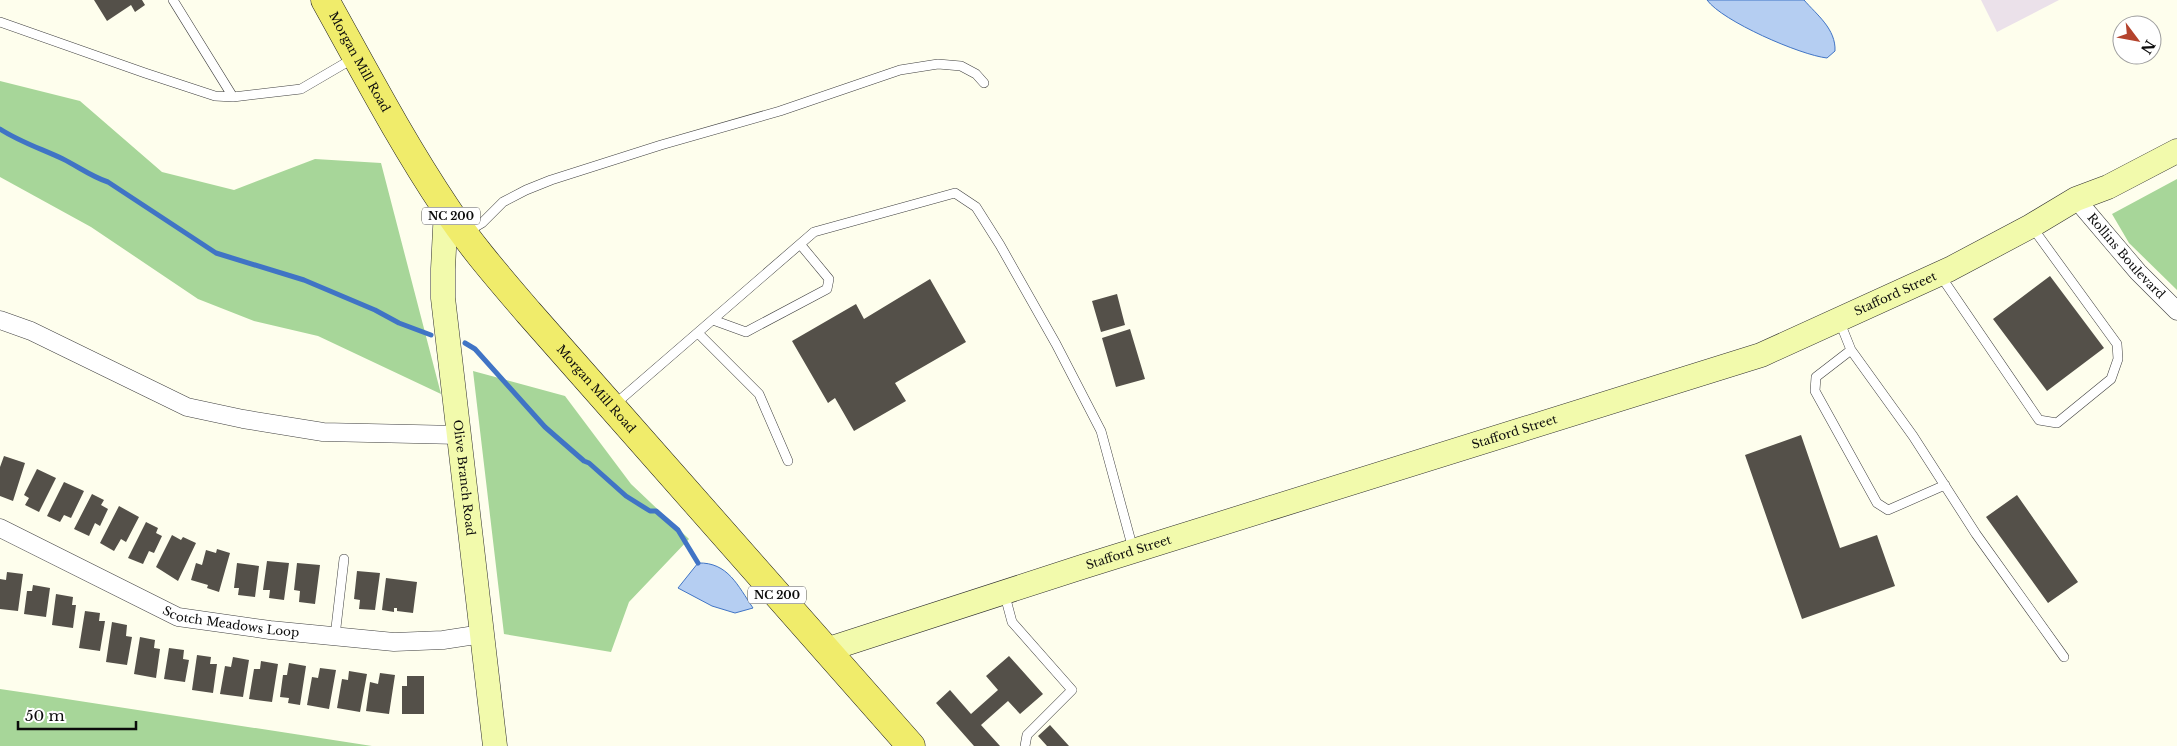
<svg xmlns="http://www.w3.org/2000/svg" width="2177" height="746" font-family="'Libre Baskerville',serif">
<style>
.industrial{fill:#ebe1ea}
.forest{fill:#a7d699}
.water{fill:#b5cef2;stroke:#4074c5}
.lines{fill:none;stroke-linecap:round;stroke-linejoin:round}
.stream{stroke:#4074c5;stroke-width:5}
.building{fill:#545049}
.lane-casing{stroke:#3f3f3f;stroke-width:10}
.street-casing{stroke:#3f3f3f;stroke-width:19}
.secondary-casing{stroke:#2e2e2e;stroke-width:25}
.primary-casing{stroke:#1d1d1d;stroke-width:29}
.lane{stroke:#fff;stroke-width:9}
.street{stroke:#fff;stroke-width:18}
.secondary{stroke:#f2faac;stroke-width:24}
.primary{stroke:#f0ec6b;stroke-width:28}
.labels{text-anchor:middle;stroke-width:5;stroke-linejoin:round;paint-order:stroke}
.shield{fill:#fff;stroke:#555;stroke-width:1}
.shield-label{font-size:11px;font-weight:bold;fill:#0c0c0c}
.street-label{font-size:12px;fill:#0c0c0c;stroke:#fff}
</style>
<rect width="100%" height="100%" fill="#fefeed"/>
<path class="industrial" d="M1981,0H2059L1997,32Z"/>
<path class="forest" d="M0,81L80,101L162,172L234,190L315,159L381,163L441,394L318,336L254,321L198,299L91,227L0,177Z
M2177,179V290L2129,243L2112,214Z
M473,371L565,396L631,484L689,539L629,602L611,652L504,634Z
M0,689L34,694L372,746H0Z"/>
<path class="water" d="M1707,0H1804C1817,15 1836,29 1835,51L1827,58C1800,55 1722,21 1707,0Z
M698,563C728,562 738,586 753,608L735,613L712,606L678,588Z"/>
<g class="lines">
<path class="stream" d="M0,129C20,142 42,149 63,159C79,167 92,177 108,182L216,253L304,280L375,310L399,323L431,335
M465,343L475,349L545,427L584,461L589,463L626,496L650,511H656L678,530L698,563"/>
</g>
<path class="building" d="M94,0H142L145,5L135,12L131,5L107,21Z
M2050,276L2104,348L2047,391L1993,319Z
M930,279L966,342L895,383L906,401L854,431L835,398L828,403L792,341L856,304L864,319Z
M1117,294L1125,325L1101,332L1092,301Z
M1130,329L1145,379L1116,387L1102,338Z
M1801,435L1840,548L1877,535L1895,586L1802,619L1745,455Z
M4,456L25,463L13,501L0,496V467Z
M37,469L56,478L39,512L25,505L29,498L24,495Z
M64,482L84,491L71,518L64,515L60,522L47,516Z
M92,494L104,500L101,505L108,509L100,526L95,523L89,536L74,529Z
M2017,495L2078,582L2048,603L1986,517Z
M119,506L139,517L126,542L121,539L114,551L100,543Z
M146,522L158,528L156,533L162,536L154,553L149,551L143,564L128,558Z
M172,535L181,540L183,537L196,543L178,581L156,567Z
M217,549L230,553L219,592L207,588L208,585L191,580L196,563L202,565L206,550L216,553Z
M267,561L289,563L284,600L269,598L270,590H263Z
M237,563L259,566L255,597L238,595L239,588H234Z
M297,563L320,565L315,604L299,602L300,591L294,590Z
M357,571L380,573L375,610L359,609L360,600L354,599Z
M7,572L23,574L18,611L0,609V579L6,580Z
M386,578L417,582L413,613L397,611V608H394V612L382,610Z
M33,585L50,588L46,617L24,614L27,591H32Z
M56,594L73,597L72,605H76L73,628L52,625Z
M85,611L100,613L99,621H105L100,651L79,648Z
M112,622L127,625L126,636L132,637L127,665L106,662Z
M140,637L155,640L154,648L160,649L156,678L134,674Z
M169,648L184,650L183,659L189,660L185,682L164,679Z
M197,655L211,657L210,664H217L213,693L192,690Z
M1009,656L1043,694L1020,714L1008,701L981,725L1000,746H974L936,703L950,690L971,714L998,690L986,676Z
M233,657L249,660L243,697L220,694L225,666L231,667Z
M261,661L278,664L272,702L249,699L254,669H260Z
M289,663L306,666L300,705L288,703L289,698L280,697L283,675H287Z
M320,668L336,670L329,709L307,705L312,677L318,678Z
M349,671L367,674L360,712L337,708L342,679L348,680Z
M380,673L395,675L389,714L366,711L370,682L378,684Z
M407,676H424V714H402V686H407Z
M1050,725L1069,746H1047L1038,736Z"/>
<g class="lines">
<defs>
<path id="lane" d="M0,22L145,73L215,96L233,97L173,0
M233,97L301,89L354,58
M467,232L482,223L503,202L526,190L551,180L661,145L780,111L900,70L938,64L961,66L976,74L984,83
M1940,275L2039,420L2057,423L2111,379L2118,359L2117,344L2032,227
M713,320L746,332L827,289L829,279L800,244
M1839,320L1851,350L1913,436L1976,534L2064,657
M698,333L759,394L788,461
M1851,350L1816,377L1815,391L1877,503L1888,510L1945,485
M614,405L814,232L955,193L976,207L1000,245L1056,344L1101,431L1133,549
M1004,592L1012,622L1072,690L1027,735L1025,746
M335,636L344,559"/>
<g id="street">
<path id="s1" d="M2076,199L2138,272L2177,311"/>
<path d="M0,320L31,331L187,407L243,419L323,432L459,435"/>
<path id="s2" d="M0,528L178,617L270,630L394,642L443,640L482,634"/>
</g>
<g id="secondary">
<path id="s3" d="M446,209L443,269V298L495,746"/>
<path id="s4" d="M826,650L1082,567L1761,355L1950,269L2031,226L2076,199L2108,187L2177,151"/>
</g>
<g id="primary">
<path id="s5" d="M325,0C364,70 401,141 446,208C470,245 500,279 529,313L911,746"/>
</g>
</defs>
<use href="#lane" class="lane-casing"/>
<use href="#street" class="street-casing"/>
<use href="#secondary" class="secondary-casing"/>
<use href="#primary" class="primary-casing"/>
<use href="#lane" class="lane"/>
<use href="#street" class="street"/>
<use href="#secondary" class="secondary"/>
<use href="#primary" class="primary"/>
</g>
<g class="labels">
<g class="shield">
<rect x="422" y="207.5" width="58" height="17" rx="4"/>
<rect x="748" y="586.5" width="58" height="17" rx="4"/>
</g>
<g class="shield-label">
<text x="451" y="220">NC 200</text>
<text x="777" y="599">NC 200</text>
</g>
<g class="street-label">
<text dy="4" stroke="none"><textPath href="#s5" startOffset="71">Morgan Mill Road</textPath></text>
<text dy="4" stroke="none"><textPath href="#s1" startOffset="76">Rollins Boulevard</textPath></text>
<text dy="4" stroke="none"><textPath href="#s4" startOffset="1128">Stafford Street</textPath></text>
<text dy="4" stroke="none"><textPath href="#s5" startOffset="476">Morgan Mill Road</textPath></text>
<text dy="4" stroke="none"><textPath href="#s4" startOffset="722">Stafford Street</textPath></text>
<text dy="4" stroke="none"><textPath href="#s3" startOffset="270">Olive Branch Road</textPath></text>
<text dy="4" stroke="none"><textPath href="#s4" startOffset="318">Stafford Street</textPath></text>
<text dy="4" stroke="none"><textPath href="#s2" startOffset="252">Scotch Meadows Loop</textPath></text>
</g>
</g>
<g transform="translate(2137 40) rotate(122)"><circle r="24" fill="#ffffff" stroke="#9e9e9e"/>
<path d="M0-4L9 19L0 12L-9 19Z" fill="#b4432d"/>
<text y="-8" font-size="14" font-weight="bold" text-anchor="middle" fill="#0c0c0c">N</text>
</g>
<path d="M18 721v8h118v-8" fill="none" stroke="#0c0c0c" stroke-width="2.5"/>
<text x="25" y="721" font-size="15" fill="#0c0c0c" stroke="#ffffff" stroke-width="4" paint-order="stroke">50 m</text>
</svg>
